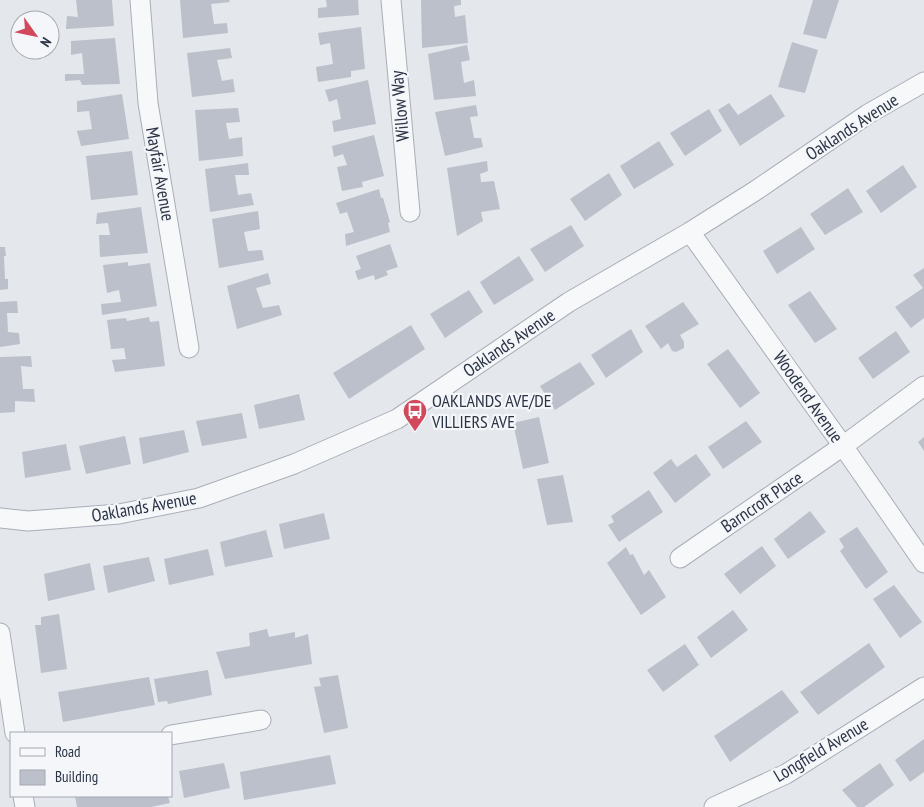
<svg xmlns="http://www.w3.org/2000/svg" width="924" height="807" font-family="'PT Sans Narrow',sans-serif">
<style>
.building{fill:#bbc0ca}
.lines{fill:none;stroke-linecap:round;stroke-linejoin:round}
.minor-casing{stroke:#a9aeb7;stroke-width:21}
.minor{stroke:#f7f8fa;stroke-width:19}
.labels{text-anchor:middle;stroke-width:4.5;stroke-linejoin:round;paint-order:stroke}
.street-label{font-size:18px;fill:#2b3445;stroke:#f4f6f9}
.poi-label{font-size:18px;fill:#2b3445;stroke:#f4f6f9;text-anchor:start}
</style>
<rect width="100%" height="100%" fill="#e4e7ec"/>
<path class="building" d="M76,0H112L114,26L66,29L67,16L78,17Z
M180,0H229L230,2L211,4L214,24L227,23L228,33L183,38Z
M326,0H358L359,15L318,18V8L327,7Z
M421,0H461V5L454,6L455,17L465,15L468,43L422,48Z
M813,0H839L826,39L803,34Z
M361,27L365,69L351,71V77L318,82L316,67L333,64L330,43L320,45L318,33Z
M115,38L120,84L82,85L80,80L65,81V74H84L82,53L71,55V41Z
M792,42L818,50L805,93L778,87Z
M467,45L470,60L461,62L464,83L474,80L476,96L434,100L428,54Z
M230,48L232,58L217,60L222,81L233,79L235,92L192,97L187,53Z
M368,80L376,124L334,132L332,121L341,119L337,99L329,102L325,90Z
M122,94L129,139L81,146L77,131L92,129L89,111L77,112V101Z
M771,94L785,116L740,146L718,110L729,103L738,115Z
M476,105L478,116L470,117L474,138H481L483,147L445,156L435,112Z
M238,108L240,122L226,123L229,139L242,137L243,156L199,161L195,110Z
M709,109L722,131L685,156L670,133Z
M374,135L384,176L362,182L363,187L342,191L337,167L347,165L343,154L334,157L332,146Z
M659,141L674,165L634,189L620,166Z
M132,151L138,195L91,200L86,156Z
M487,161L488,171L480,174L481,182L494,181L500,209L481,212L483,221L457,236L447,168Z
M248,163L249,175H235L238,195L251,193L254,205L210,212L205,169Z
M903,165L917,187L881,213L866,191Z
M609,173L622,195L585,221L570,199Z
M848,188L863,212L825,235L810,214Z
M379,189L381,198H383L390,222L388,223L390,232L346,246L345,234L354,232L347,212L340,214L336,203Z
M141,207L148,253L100,257L99,235H110L108,223L96,224L97,213Z
M258,211L260,229L244,232L248,251L262,250L264,260L219,268L212,219Z
M571,225L584,246L545,272L530,249Z
M801,227L815,249L777,274L763,251Z
M390,244L398,267L386,271L388,275L375,280L374,275L358,280L355,271L361,269L356,256Z
M0,247H5L6,256H4L5,279H8V289L0,290Z
M519,256L534,280L494,305L480,282Z
M128,262V266L150,263L157,306L102,315L101,304L121,302L119,290L107,293L103,265Z
M924,268V318L911,328L895,307L923,288L913,275Z
M268,273L271,284L256,288L263,308L279,305L282,315L237,329L227,286Z
M469,290L483,312L445,338L430,314Z
M810,291L837,329L815,343L788,305Z
M17,301L18,313H7L8,332L19,333L20,344L0,347V302Z
M683,302L699,324L680,335L684,342V348L676,352L672,351L668,343L661,349L645,326Z
M149,317L150,322L159,321L165,366L115,372L112,360L126,359L124,348L111,349L107,320L126,318L127,321Z
M411,325L425,349L349,399L333,373Z
M631,329L643,352L606,378L591,355Z
M896,331L910,352L873,379L858,358Z
M728,349L760,393L740,408L707,364Z
M31,356L32,367L21,366L23,389H34L35,402L15,401V412L0,413V357Z
M580,362L595,384L555,410L540,386Z
M299,394L305,420L259,429L254,405Z
M242,413L247,438L202,446L196,421Z
M539,417L549,463L523,469L513,423Z
M746,421L762,442L723,469L708,447Z
M184,430L189,452L143,464L139,438Z
M125,436L131,464L86,474L79,446Z
M924,437V451L918,442Z
M66,444L71,470L25,478L22,452Z
M696,454L711,475L675,503L653,473L671,459L677,467Z
M563,475L573,522L547,525L537,479Z
M649,490L663,512L619,542L608,525L614,522L611,516Z
M810,511L826,532L788,559L774,539Z
M324,513L330,539L284,549L279,524Z
M857,527L888,572L866,589L840,551L844,547L839,539Z
M266,530L273,557L225,567L220,542Z
M762,546L776,566L740,594L724,574Z
M626,547L630,555L633,554L644,575L649,570L666,597L641,615L607,563Z
M208,549L214,575L169,585L164,559Z
M149,557L155,581L108,593L103,566Z
M90,563L95,590L48,601L44,574Z
M894,585L922,622L900,638L873,599Z
M733,610L748,630L711,658L697,637Z
M59,614L67,669L41,673L35,625H41V617Z
M267,629L269,637L295,632V638L308,634L312,664L225,679L216,652L250,646L249,633Z
M869,643L885,667L818,715L800,692Z
M685,644L699,665L663,692L647,670Z
M208,670L212,695L168,704L167,701L158,702L154,679Z
M338,675L348,728L324,733L314,687L321,686L319,678Z
M149,677L155,705L63,722L58,692Z
M782,690L799,712L730,762L714,736Z
M924,739V772L910,782L895,760Z
M330,755L336,784L244,800L240,772Z
M224,763L230,788L184,798L179,771Z
M880,763L894,785L864,807H857L842,790Z
M75,796H168L170,803L151,807H77Z"/>
<g class="lines">
<defs>
<path id="minor" d="M140,0L148,103L189,348
M391,0L410,212
M690,232L843,446L924,563
M0,518L28,521L119,514L199,498L294,464L397,419L569,302L690,232L755,191L868,114L924,82
M680,558L843,446L924,386
M0,633L15,733
M171,735L261,720
M23,796L25,807
M714,807L786,774L924,687"/>
</defs>
<use href="#minor" class="minor-casing"/>
<use href="#minor" class="minor"/>
</g>
<defs>
<symbol id="bus-pin" viewBox="-11 -11 22 30"><path d="M0 17L-7.5 6A9.5 9.5 0 1 1 7.5 6Z" fill="#d1495b" stroke="#f4f6f9"/><path d="M-5-6H5V4H4V6H2V4H-2V6H-4V4H-5ZM-3.5-4V0h7V-4ZM-3.5 1.2v1.5H-2V1.2ZM2 1.2v1.5H3.5V1.2Z" fill="#fff"/></symbol>
</defs>
<g fill-rule="evenodd">
<use href="#bus-pin" x="401" y="397" width="28" height="38"/>
</g>
<g class="labels">
<g class="street-label">
<text transform="translate(400 106) rotate(-95)" y="6">Willow Way</text>
<text transform="translate(852 127) rotate(-33)" y="6">Oaklands Avenue</text>
<text transform="translate(160 174) rotate(80)" y="6">Mayfair Avenue</text>
<text transform="translate(509 343) rotate(-34)" y="6">Oaklands Avenue</text>
<text transform="translate(808 397) rotate(55)" y="6">Woodend Avenue</text>
<text transform="translate(762 502) rotate(-34)" y="6">Barncroft Place</text>
<text transform="translate(144 507) rotate(-10)" y="6">Oaklands Avenue</text>
<text transform="translate(821 750) rotate(-31)" y="6">Longfield Avenue</text>
</g>
<g class="poi-label">
<text x="432" y="407">OAKLANDS AVE/DE<tspan x="432" dy="21">VILLIERS AVE</tspan></text>
</g>
</g>
<rect x="10" y="732" width="162" height="65" fill="#f4f6f9" stroke="#a4a8b1"/>
<rect x="20" y="748" width="25" height="8" fill="#f7f8fa" stroke="#a4a8b1"/>
<text x="55" y="757" font-size="15" fill="#2b3445">Road</text>
<rect x="20" y="770" width="25" height="15" fill="#bbc0ca" stroke="#a4a8b1"/>
<text x="55" y="782" font-size="15" fill="#2b3445">Building</text>
<g transform="translate(35 35) rotate(123)"><circle r="24" fill="#f4f6f9" stroke="#a4a8b1"/>
<path d="M0-4L9 19L0 12L-9 19Z" fill="#d1495b"/>
<text y="-8" font-size="14" font-weight="bold" text-anchor="middle" fill="#2b3445">N</text>
</g>
</svg>
